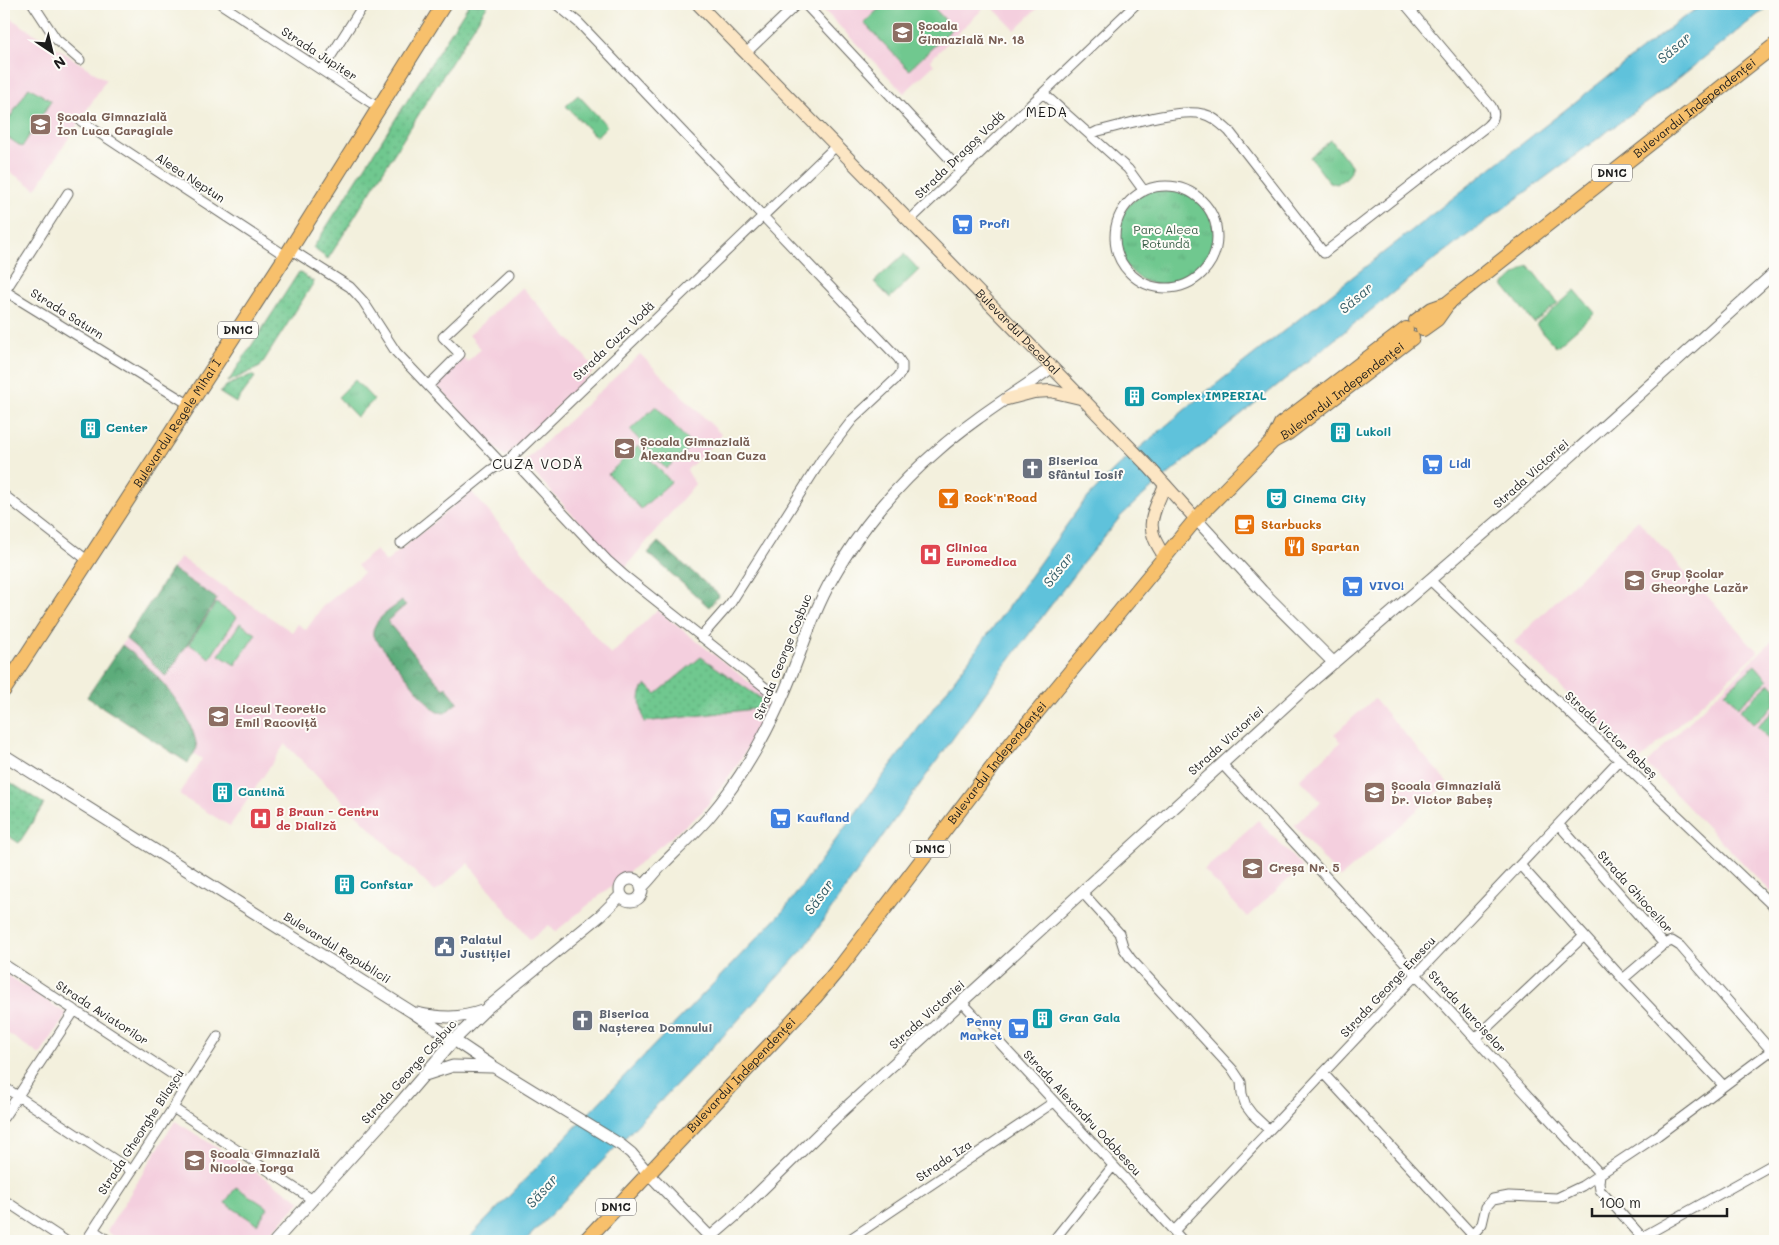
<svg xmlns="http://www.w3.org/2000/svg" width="1779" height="1245" font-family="Mali,sans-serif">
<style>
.built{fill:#f4cfde}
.grass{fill:url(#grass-dots);stroke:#467256}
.forest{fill:url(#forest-crowns);stroke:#3c644b}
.park{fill:url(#park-tufts);stroke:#467256}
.pitch{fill:#6fc88f;stroke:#467256}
.water{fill:#5ec2db;stroke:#3d6f7c}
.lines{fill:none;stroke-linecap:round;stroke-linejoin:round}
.minor-casing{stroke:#676660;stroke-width:11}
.tertiary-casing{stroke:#676660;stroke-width:13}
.secondary-casing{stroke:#676660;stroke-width:14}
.primary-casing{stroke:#676660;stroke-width:16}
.minor{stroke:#fff;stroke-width:9}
.tertiary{stroke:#fff;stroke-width:11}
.secondary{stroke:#fce6c4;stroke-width:12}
.primary{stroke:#f7c06c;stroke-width:14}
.labels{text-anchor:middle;stroke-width:4;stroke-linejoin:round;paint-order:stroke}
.shield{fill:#fdfcf7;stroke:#605f5e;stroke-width:1}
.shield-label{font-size:11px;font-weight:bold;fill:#1c1c1c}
.education-label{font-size:12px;font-weight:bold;fill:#785e54;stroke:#fdfcf7;text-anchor:start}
.street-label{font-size:12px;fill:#1c1c1c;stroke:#fdfcf7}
.shop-label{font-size:12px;font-weight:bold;fill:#366cbe;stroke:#fdfcf7;text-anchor:start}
.park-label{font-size:12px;fill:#3d614a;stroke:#fdfcf7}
.culture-label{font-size:12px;font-weight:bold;fill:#0d838f;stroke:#fdfcf7;text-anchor:start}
.worship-label{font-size:12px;font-weight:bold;fill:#5b616d;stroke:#fdfcf7;text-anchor:start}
.food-label{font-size:12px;font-weight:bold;fill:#c56008;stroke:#fdfcf7;text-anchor:start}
.health-label{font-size:12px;font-weight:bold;fill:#be3a42;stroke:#fdfcf7;text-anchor:start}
.service-label{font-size:12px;font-weight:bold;fill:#4e5e75;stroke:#fdfcf7;text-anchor:start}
.water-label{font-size:14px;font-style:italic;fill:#365e68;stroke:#fdfcf7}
.neighbourhood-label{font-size:14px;letter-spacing:1px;fill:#1c1c1c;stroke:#fdfcf7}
</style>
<defs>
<pattern id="grass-dots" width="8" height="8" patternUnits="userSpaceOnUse" patternTransform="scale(1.25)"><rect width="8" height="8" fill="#6fc88f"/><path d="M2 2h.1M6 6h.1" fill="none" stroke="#60ab7b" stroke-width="1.8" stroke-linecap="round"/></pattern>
<pattern id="forest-crowns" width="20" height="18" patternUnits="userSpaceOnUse" patternTransform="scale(1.25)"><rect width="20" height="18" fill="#5bac7a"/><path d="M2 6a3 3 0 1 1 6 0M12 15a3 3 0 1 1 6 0" fill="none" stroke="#4a8b63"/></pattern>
<pattern id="park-tufts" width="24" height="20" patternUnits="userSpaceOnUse" patternTransform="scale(1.25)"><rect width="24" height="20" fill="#6fc88f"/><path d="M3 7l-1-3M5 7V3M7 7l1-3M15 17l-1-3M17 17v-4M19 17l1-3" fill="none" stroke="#60ab7b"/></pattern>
</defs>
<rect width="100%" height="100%" fill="#fdfcf7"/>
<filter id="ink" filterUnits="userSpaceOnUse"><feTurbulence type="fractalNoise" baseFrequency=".02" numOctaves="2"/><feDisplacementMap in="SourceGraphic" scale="10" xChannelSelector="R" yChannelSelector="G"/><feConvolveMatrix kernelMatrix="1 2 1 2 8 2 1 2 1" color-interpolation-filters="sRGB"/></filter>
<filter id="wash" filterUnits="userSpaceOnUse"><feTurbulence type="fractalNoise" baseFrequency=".0096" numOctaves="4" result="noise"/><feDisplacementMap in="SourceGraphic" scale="20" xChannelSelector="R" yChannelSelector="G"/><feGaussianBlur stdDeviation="1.12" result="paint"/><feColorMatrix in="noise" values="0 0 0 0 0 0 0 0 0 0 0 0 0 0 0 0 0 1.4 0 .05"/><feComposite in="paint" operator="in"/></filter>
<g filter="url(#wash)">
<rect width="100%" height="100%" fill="#f3f0dd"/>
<path class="built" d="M818,4H984L986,6L930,60L934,65L904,93Z
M989,4H1042L1015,30Z
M7,16L106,80L36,189L4,168V22Z
M522,287L596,369L505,457L436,385L464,358L467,362L481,349L469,335Z
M640,354L722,435L687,470L695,484L623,570L524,462Z
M471,491L611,655L657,610L772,700L757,731L738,764L703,811L555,932L549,925L530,940L468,863L435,892L285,744L230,826L179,795L202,759L93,688L180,557L292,632L298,624L306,630L322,607L363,573L357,565L376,550L386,562Z
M1638,520L1758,652L1639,761L1514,642Z
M1775,638V896L1646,764Z
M1374,699L1448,783L1340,878L1294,825L1321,802L1300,779L1341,742L1334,734Z
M1258,820L1302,867L1247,917L1204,870Z
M6,974L67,1014L40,1055L4,1031V979Z
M175,1121L301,1201L263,1241H120L107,1231Z"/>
<path class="grass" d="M469,4H488L328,259L313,248Z
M299,272L314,282L260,367L228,382Z
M251,375L255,377L236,403L220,393L226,386Z
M701,657L766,702L762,708L644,722C642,710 635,693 647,685L656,694Z
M8,781L44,804L19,843L4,833V787Z"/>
<path class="forest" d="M658,542L719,595L709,607L648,553Z
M172,569L217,599L166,677L148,658L126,639Z
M402,601L406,605L387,621L443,689L446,687L458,702L445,713L437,712L431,707L373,636C371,620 391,610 402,601Z
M122,645C152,667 192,710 197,748L188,763L87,697Z"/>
<path class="park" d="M578,95L607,126L596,137L566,106Z
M1331,140L1351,165C1353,175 1344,179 1337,184L1329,182L1310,157Z
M1117 237a49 49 0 1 1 98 0a49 49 0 1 1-98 0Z
M904,254L919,270L890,298L874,282Z
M355,380L374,400L357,417L338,397Z"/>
<path class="pitch" d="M884,4H930L953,28L909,70L864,23Z
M29,87L51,101L22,147L4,135V127Z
M1528,265L1558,303L1534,323L1503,285Z
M1575,290L1595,313L1556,347L1536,325Z
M656,406L692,445L666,469L630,430Z
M638,446L671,482L641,509L608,474Z
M216,603L237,617L210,658L189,644Z
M240,623L256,634L235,665L219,655Z
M1755,665L1768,680L1738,707L1725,692Z
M1770,683L1775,688V704L1753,724L1740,710Z
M1775,710V736L1770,741L1757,726Z
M236,1187L268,1208L257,1224L225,1203Z"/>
<path class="water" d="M1704,4H1771L1670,85L1430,263L1214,436L1139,499L1121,516L1082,564L999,674L847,886L806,946L730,1029L525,1241H466L784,910L1008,607L1081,505L1116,468L1201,396L1677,22Z"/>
</g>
<g filter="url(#ink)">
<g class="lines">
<defs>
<path id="minor" d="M33,4L56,39L80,60
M221,4L379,108
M556,4L579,23L898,358L902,364V371L898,377L853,419L822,459L730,604L701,637
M805,4L961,171
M746,53L797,4
M322,70L364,4
M1043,93L1128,169L1144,191
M81,121L286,256
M1090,135L1098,131C1124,125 1179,108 1203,114C1213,116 1221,124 1229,131L1324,253L1487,126C1494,120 1496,114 1491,106L1405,4
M1115 237a51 51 0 1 1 102 0a51 51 0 1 1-102 0Z
M68,193L5,291L190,405
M909,221L1136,4
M290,249L350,287L363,301L396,352L502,464
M429,385L460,354L443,337L508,276
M511,458L607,560L625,576L781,700
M4,495L87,560
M401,543L491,470L511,458L836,146
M1430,580L1775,908
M1222,764L1600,1174L1599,1183L1600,1190L1642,1237
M1559,825L1664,944L1672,941L1680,946L1775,1055
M1520,865L1623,979L1723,1085
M1082,892L1119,933L1124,949L1131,959L1233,1070L1241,1082L1242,1094L1246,1106L1252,1114L1269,1130
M4,964L187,1084
M1623,979L1664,944
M962,1002L1183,1241
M1475,1039L1584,936
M1323,1073L1478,1241
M4,1087L132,1171
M173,1108L313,1200
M4,1117L75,1010
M4,1200L66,1241
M93,1230L109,1241
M1174,1231L1619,760
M86,1241L173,1108L187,1084L218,1036
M847,1241L1054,1102
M1053,1241L1113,1166
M1467,1241L1482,1224L1486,1207L1493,1199L1509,1196L1557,1198L1582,1186L1657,1136L1772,1050
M1635,1241L1775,1163"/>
<path id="tertiary" d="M1196,519L1262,591L1334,663
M4,755L412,1012L494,1067L621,1145L631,1153L648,1173L710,1237
M620 890a11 11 0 1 1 22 0a11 11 0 1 1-22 0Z
M641,888C649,881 654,873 662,865C678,849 694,834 709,817C739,782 761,744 780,702C799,661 810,617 833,577C859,530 897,485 938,450C973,419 1013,395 1051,368
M417,1013C440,1018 460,1019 482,1011
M425,1075L453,1066L492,1067
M275,1241L400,1103L453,1041L486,1009L601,915L621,895
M706,1241L736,1215L838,1115L1317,677L1512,509L1775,272"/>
<g id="secondary">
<path id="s1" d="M698,4L1149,467L1196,519"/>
<path d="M1007,399L1034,392L1050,391L1080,398"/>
<path d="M1165,485C1152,516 1143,527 1165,557"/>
</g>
<g id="primary">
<path d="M1416,321L1432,309L1449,303"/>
<path id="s2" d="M1423,329L1437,319L1449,302L1775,45"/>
<path d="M1273,441L1281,424L1406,329"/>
<path id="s3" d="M4,690L286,256L444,4"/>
<path id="s4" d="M585,1241L815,997L841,966L1004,752L1084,655L1196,519L1273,441L1288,433L1412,338"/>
</g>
</defs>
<use href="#minor" class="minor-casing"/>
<use href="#tertiary" class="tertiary-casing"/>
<use href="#secondary" class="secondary-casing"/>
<use href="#primary" class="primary-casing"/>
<use href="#minor" class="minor"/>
<use href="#tertiary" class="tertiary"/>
<use href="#secondary" class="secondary"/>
<use href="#primary" class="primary"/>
</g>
</g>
<defs>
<symbol id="school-square" viewBox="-11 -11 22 22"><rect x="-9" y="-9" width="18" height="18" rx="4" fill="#8d6e63" stroke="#fdfcf7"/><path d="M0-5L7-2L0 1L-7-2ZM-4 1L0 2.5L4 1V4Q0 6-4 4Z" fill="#fff"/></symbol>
<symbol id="supermarket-square" viewBox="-11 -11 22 22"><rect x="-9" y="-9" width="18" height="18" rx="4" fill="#3f7fe0" stroke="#fdfcf7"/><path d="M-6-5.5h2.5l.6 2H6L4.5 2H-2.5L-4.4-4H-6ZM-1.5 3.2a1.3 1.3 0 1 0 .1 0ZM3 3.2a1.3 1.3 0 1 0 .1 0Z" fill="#fff"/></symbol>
<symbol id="building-square" viewBox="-11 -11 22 22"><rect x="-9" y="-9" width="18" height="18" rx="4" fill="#0f9aa8" stroke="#fdfcf7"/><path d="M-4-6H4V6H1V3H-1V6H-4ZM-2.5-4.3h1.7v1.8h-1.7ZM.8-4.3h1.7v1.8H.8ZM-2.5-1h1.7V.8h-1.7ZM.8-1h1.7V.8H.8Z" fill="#fff"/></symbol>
<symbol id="church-square" viewBox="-11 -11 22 22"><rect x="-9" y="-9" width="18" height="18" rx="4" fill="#6b7280" stroke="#fdfcf7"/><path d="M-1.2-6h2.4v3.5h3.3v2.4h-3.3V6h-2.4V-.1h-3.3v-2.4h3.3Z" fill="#fff"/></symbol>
<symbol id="bar-square" viewBox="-11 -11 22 22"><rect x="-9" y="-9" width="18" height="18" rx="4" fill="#e8710a" stroke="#fdfcf7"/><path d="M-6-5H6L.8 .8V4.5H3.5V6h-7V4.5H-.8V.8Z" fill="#fff"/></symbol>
<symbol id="theatre-square" viewBox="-11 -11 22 22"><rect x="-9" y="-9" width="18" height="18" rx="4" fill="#0f9aa8" stroke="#fdfcf7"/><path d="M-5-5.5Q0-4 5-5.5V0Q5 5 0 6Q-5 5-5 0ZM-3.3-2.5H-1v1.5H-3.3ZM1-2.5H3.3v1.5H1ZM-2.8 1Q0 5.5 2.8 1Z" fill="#fff"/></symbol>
<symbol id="cafe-square" viewBox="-11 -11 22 22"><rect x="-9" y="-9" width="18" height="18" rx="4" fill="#e8710a" stroke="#fdfcf7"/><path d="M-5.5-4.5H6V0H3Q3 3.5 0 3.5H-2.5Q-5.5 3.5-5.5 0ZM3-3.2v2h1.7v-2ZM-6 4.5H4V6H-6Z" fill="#fff"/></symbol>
<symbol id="restaurant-square" viewBox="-11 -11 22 22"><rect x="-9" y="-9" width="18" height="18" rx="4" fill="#e8710a" stroke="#fdfcf7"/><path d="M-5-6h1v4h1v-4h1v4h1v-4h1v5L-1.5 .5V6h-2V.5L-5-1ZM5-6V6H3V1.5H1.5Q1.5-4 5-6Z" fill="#fff"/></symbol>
<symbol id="hospital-square" viewBox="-11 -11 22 22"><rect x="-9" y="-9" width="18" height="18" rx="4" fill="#e0444e" stroke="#fdfcf7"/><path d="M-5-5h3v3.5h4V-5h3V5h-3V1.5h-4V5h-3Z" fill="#fff"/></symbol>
<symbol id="civic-square" viewBox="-11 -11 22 22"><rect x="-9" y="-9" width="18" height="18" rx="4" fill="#5c6f8a" stroke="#fdfcf7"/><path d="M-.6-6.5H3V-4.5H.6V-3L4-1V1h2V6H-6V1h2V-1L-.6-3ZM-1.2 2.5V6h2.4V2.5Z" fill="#fff"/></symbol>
</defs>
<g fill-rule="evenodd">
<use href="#school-square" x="890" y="20" width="25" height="25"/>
<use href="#school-square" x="28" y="112" width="25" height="25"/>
<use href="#supermarket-square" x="950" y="212" width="25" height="25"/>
<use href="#building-square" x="1122" y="384" width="25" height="25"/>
<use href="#building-square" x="78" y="416" width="25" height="25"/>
<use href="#building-square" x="1328" y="420" width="25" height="25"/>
<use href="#school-square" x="612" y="436" width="25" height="25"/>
<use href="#supermarket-square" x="1420" y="452" width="25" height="25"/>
<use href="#church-square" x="1020" y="456" width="25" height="25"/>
<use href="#bar-square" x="936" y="486" width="25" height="25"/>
<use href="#theatre-square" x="1264" y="486" width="25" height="25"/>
<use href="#cafe-square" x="1232" y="512" width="25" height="25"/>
<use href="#restaurant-square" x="1282" y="534" width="25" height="25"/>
<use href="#hospital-square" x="918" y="542" width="25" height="25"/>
<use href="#school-square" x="1622" y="568" width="25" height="25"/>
<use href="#supermarket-square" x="1340" y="574" width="25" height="25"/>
<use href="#school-square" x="206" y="704" width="25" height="25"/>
<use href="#building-square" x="210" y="780" width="25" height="25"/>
<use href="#school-square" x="1362" y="780" width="25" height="25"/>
<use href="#supermarket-square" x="768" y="806" width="25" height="25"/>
<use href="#hospital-square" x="248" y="806" width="25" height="25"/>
<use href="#school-square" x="1240" y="856" width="25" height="25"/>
<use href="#building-square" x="332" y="872" width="25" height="25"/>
<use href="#civic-square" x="432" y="934" width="25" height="25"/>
<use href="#building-square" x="1030" y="1006" width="25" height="25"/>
<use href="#church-square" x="570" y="1008" width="25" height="25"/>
<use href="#supermarket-square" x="1006" y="1016" width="25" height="25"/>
<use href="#school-square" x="182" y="1148" width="25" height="25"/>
</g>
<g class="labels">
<g class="shield">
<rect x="1592" y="164.5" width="40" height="17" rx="4"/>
<rect x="218" y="321.5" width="40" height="17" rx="4"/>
<rect x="910" y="840.5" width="40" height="17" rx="4"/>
<rect x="596" y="1198.5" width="40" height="17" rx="4"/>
</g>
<g class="shield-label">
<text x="1612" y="177">DN1C</text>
<text x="238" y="334">DN1C</text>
<text x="930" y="853">DN1C</text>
<text x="616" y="1211">DN1C</text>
</g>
<g class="education-label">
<text x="918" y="30">Școala<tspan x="918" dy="14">Gimnazială Nr. 18</tspan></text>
<text x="57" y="121">Școala Gimnazială<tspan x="57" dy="14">Ion Luca Caragiale</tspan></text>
<text x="640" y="446">Școala Gimnazială<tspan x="640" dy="14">Alexandru Ioan Cuza</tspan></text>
<text x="1651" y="578">Grup Școlar<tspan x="1651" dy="14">Gheorghe Lazăr</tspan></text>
<text x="235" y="713">Liceul Teoretic<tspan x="235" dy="14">Emil Racoviță</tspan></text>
<text x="1391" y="790">Școala Gimnazială<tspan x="1391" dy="14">Dr. Victor Babeș</tspan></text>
<text x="1269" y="872">Creșa Nr. 5</text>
<text x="210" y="1158">Școala Gimnazială<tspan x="210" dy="14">Nicolae Iorga</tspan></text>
</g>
<g class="street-label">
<text transform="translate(319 54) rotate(33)" y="4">Strada Jupiter</text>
<text dy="4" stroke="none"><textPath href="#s2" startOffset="351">Bulevardul Independenței</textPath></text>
<text transform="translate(960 155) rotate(-44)" y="4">Strada Dragoș Vodă</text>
<text transform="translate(190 178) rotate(33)" y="4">Aleea Neptun</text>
<text transform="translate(67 314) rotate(32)" y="4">Strada Saturn</text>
<text dy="4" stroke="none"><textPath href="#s1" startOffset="458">Bulevardul Decebal</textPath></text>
<text transform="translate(614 341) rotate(-44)" y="4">Strada Cuza Vodă</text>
<text dy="4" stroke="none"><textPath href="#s4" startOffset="1142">Bulevardul Independenței</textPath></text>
<text dy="4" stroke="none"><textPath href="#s3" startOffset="318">Bulevardul Regele Mihai I</textPath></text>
<text transform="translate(1531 474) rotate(-42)" y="4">Strada Victoriei</text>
<text transform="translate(783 657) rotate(-68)" y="4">Strada George Coșbuc</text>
<text transform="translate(1611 735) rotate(43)" y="4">Strada Victor Babeș</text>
<text transform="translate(1226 741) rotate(-42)" y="4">Strada Victoriei</text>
<text dy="4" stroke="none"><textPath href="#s4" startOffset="632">Bulevardul Independenței</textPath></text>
<text transform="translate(1635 892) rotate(48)" y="4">Strada Ghioceilor</text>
<text transform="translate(337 948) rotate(32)" y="4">Bulevardul Republicii</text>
<text transform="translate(1388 987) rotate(-47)" y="4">Strada George Enescu</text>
<text transform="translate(1467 1012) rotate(47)" y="4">Strada Narciselor</text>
<text transform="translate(102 1013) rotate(33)" y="4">Strada Aviatorilor</text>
<text transform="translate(927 1015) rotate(-42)" y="4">Strada Victoriei</text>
<text transform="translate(409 1072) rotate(-48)" y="4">Strada George Coșbuc</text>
<text dy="4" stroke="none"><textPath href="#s4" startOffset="228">Bulevardul Independenței</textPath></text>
<text transform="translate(1082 1113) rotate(47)" y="4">Strada Alexandru Odobescu</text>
<text transform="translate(141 1132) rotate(-57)" y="4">Strada Gheorghe Bilașcu</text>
<text transform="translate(944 1161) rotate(-34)" y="4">Strada Iza</text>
</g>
<g class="shop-label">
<text x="979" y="228">Profi</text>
<text x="1449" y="468">Lidl</text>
<text x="1369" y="590">VIVO!</text>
<text x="797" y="822">Kaufland</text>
<text x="1002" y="1026" text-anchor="end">Penny<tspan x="1002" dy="14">Market</tspan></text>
</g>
<g class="park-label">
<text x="1166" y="234">Parc Aleea<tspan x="1166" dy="14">Rotundă</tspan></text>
</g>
<g class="culture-label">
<text x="1151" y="400">Complex IMPERIAL</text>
<text x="106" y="432">Center</text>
<text x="1356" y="436">Lukoil</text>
<text x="1293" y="503">Cinema City</text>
<text x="238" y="796">Cantină</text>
<text x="360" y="889">Confstar</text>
<text x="1059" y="1022">Gran Gala</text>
</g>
<g class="worship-label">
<text x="1048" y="465">Biserica<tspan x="1048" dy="14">Sfântul Iosif</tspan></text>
<text x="599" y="1018">Biserica<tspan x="599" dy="14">Nașterea Domnului</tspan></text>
</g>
<g class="food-label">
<text x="964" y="502">Rock'n'Road</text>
<text x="1261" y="529">Starbucks</text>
<text x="1311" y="551">Spartan</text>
</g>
<g class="health-label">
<text x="946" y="552">Clinica<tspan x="946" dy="14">Euromedica</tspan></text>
<text x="276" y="816">B Braun - Centru<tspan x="276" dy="14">de Dializă</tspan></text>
</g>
<g class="service-label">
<text x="460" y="944">Palatul<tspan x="460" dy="14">Justiției</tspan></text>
</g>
<g class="water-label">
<text transform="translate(1674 48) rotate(-41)" y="5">Săsar</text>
<text transform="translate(1356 298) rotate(-40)" y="5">Săsar</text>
<text transform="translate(1058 570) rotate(-52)" y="5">Săsar</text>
<text transform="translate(819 897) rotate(-54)" y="5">Săsar</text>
<text transform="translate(542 1191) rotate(-48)" y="5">Săsar</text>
</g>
<g class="neighbourhood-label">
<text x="1047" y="117">MEDA</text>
<text x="538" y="469">CUZA VODĂ</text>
</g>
</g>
<rect width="1779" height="1245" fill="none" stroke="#fdfcf7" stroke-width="20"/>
<g transform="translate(52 52) rotate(145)" stroke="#fdfcf7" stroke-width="4" paint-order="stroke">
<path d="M0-4L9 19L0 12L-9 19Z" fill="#1c1c1c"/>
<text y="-8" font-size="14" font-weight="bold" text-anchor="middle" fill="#1c1c1c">N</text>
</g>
<path d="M1592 1208v8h135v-8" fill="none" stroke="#1c1c1c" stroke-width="2.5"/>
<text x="1599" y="1208" font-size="15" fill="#1c1c1c" stroke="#fdfcf7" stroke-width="4" paint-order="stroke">100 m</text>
</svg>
